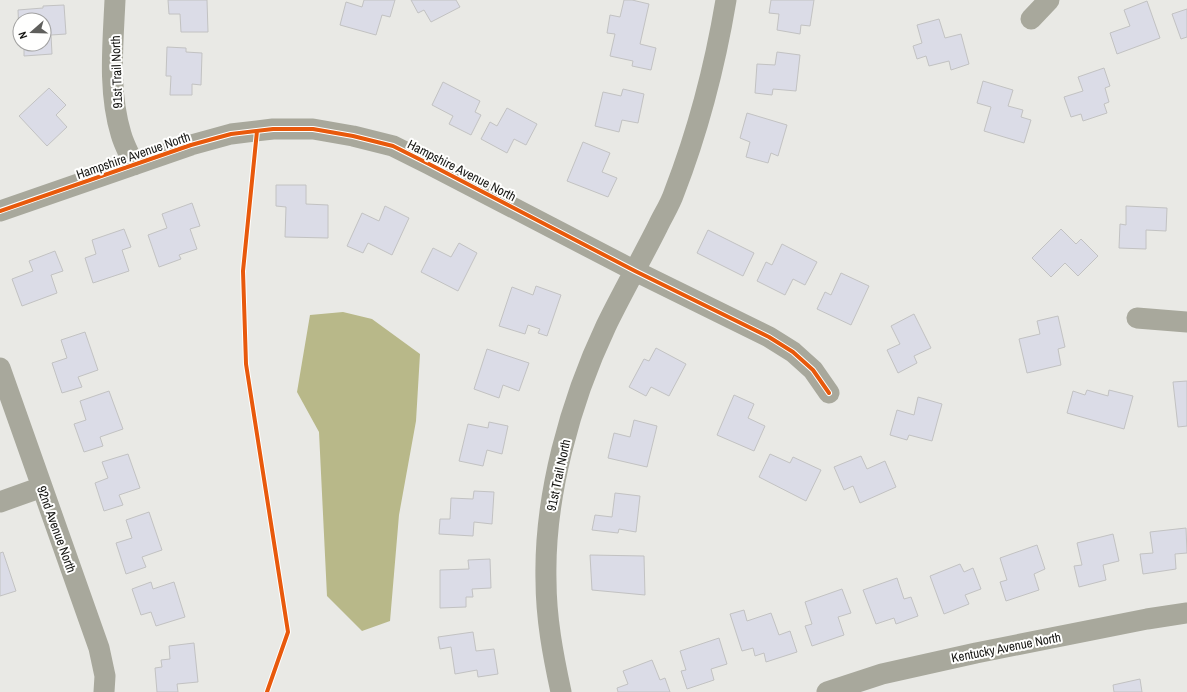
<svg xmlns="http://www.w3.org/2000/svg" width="1187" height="692" font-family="'Archivo Narrow',sans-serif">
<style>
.water{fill:#b8b889}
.building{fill:#dbdce7;stroke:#c2c2c2}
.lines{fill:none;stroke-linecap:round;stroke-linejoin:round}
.street{stroke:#a8a89c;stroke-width:21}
.cycleway-casing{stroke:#fffffe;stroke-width:6}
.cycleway{stroke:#e8590c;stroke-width:4}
.labels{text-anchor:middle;stroke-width:4;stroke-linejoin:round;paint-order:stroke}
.street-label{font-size:13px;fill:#151512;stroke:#fffffe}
</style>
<rect width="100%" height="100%" fill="#e9e9e5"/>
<path class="water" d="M343,312L372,319L420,354L416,421L399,515L390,621L362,631L327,596L319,432L297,392L310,315Z"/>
<path class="building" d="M168,0H207L208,32H181L180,14H169Z
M364,0H395L390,17L382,15L376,35L340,25L346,2L362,7Z
M411,0H456L460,7L431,22L424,10L418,13Z
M624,0H632L649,4L640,44L656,48L651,70L632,66L633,61L610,56L615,34L607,33L610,15L620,17Z
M771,0H814L810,26L801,25L800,34L777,30L779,14L769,13Z
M1147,1L1160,38L1117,54L1110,33L1130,26L1124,10Z
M64,5L66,34L51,35L52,54L24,56V44H44V20H20L19,34L18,10L43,8V6Z
M1187,9V37L1181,39L1172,14Z
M939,19L945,38L961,34L969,64L951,70L949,61L929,66L926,56L917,59L913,46L922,43L917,25Z
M167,47L186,48V52L202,53L201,85L192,84V95H170L171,76H166Z
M777,52L800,55L796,91L773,89L772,95L755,93L757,64L775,65Z
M1104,68L1110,86L1105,88L1109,102L1104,104L1107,113L1083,121L1081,114L1071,117L1064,97L1083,91L1078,77Z
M983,81L1013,90L1008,106L1023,110L1021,117L1031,120L1024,143L984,131L991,107L977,103Z
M443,82L480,101L475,112L481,115L471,135L449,124L453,116L432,105Z
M49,88L66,105L56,115L67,127L47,146L19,116Z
M623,89L644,94L638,123L622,120L619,132L595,126L603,92L621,96Z
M507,108L537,124L526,145L514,139L507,153L481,139L490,122L497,126Z
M747,113L787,125L778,156L771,153L768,163L746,157L750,142L740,138Z
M583,142L610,153L602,172L617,178L608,197L567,181Z
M276,185H306V204L328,205V238L285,237L286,207L276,206Z
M192,203L200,226L190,229L197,249L179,255L181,259L159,267L148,235L167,228L162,214Z
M385,206L409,218L392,255L368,243L363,253L347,246L362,213L379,221Z
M1126,206L1167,208L1166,231L1146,230V249L1119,248L1120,224L1126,225Z
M124,229L131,247L122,250L129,271L93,283L85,258L96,254L92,240Z
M1061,229L1076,244L1081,239L1098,256L1078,276L1065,263L1051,277L1032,258Z
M708,230L754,253L743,276L697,253Z
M459,243L477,253L458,291L421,272L433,248L451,257Z
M782,244L817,262L805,285L793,279L785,295L757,281L766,262L772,265Z
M55,251L63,271L51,275L57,293L22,306L12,279L33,271L29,261Z
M841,273L869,286L851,325L817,309L825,292L831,295Z
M536,286L561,295L547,336L538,333L540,329L528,325L525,334L499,326L512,287L533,295Z
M914,314L931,348L914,356L917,363L898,373L887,350L900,344L891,326Z
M1058,316L1065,347L1058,349L1061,365L1027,373L1019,339L1040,334L1037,321Z
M85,332L98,370L78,377L82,387L62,393L52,363L67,358L61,340Z
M656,348L686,364L669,396L651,387L646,396L629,387L644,359L649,361Z
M487,349L529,363L519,391L503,385L499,398L474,389Z
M1187,381V426L1178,427L1173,382Z
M1087,390L1108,396L1109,390L1133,396L1124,429L1067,413L1073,391L1085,395Z
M109,391L123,429L100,437L103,446L84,452L74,424L86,420L80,401Z
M734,395L754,404L748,418L765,426L754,451L717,435Z
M918,397L942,404L932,441L909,435L907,440L890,435L897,410L914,415Z
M634,420L657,426L647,467L608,458L614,433L630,437Z
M489,422L508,426L502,454L487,450L483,466L459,461L468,424L488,428Z
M128,454L140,488L119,495L123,505L104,511L95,483L108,478L102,462Z
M770,454L790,463L793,457L821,470L806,501L759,477Z
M861,456L867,469L885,461L896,487L860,503L853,486L844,490L834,467Z
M474,491L494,492L492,524L474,522L473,536L439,534L440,519H450L451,498L473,499Z
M615,493L640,496L636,532L619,529L618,533L592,530L595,515L612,517Z
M149,512L162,550L142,557L146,567L126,574L116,543L132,538L126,520Z
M1186,528L1187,553L1175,554L1176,569L1143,574L1140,554L1153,553L1150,532Z
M1113,534L1119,561L1103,565L1106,580L1079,587L1074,566L1082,565L1077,543Z
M1037,545L1045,569L1034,574L1039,590L1006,601L1000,582L1007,580L1000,558Z
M3,552L16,591L0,596V553Z
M590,555L644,556L645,595L592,590Z
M490,559L491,588L472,589L473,597H466V607L440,608V570L469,569L468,560Z
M960,564L964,572L973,568L981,589L965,595L969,604L944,614L930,576Z
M897,578L904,599L911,597L918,616L896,624L894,618L876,624L863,590Z
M151,582L153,589L174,582L185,617L156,626L151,612L141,615L132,589Z
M842,589L851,613L838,617L844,635L812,646L805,626L812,624L805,602Z
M744,610L747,621L771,613L779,635L790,631L797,652L766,662L764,653L755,656L753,648L742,651L730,614Z
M473,632L476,651L494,649L498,674L478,677L477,670L455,674L451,647L440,649L438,637Z
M719,638L727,664L711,669L714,680L687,689L681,671L686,670L680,651Z
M194,643L198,682L177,684L178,692H157L155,668L162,667L161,660L170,659L169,646Z
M652,660L660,680L665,678L670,692H618L617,688L628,684L623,671Z
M1140,679L1142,692H1114L1113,685Z"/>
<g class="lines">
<path class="street" d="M115,0C113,44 108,91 121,134C124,145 130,155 134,165
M1031,19L1049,0
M0,211L191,145L231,134L273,129H313L353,136L393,146L429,164L635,271L769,337L793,352L813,370L829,393
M1137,318L1187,322
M0,368L99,648L105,676L104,692
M0,502L42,487
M561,692C553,655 546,618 546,580C544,497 570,402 606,326C622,293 641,260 658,226C663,215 670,205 674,193C698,131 715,66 726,0
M827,692L882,674L976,653L1147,619L1187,613"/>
<defs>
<path id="cycleway" d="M257,131L243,271L246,364L288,632L267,692
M0,211L191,145L231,134L273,129H313L353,136L393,146L429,164L635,271L769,337L793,352L813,370L829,393"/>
</defs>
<use href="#cycleway" class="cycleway-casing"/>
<use href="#cycleway" class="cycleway"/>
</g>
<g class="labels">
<g class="street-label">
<text transform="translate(116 72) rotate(-92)" y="5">91st Trail North</text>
<text transform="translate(133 155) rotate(-19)" y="5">Hampshire Avenue North</text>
<text transform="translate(462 170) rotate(27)" y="5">Hampshire Avenue North</text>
<text transform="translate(558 475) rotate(-78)" y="5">91st Trail North</text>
<text transform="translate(57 529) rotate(70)" y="5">92nd Avenue North</text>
<text transform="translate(1006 647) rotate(-11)" y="5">Kentucky Avenue North</text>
</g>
</g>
<g transform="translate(32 32) rotate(250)"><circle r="19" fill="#fffffe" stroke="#a1a1a0"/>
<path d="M0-3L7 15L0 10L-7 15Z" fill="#5f5f5c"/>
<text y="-6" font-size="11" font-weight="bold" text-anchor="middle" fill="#151512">N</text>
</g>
</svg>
